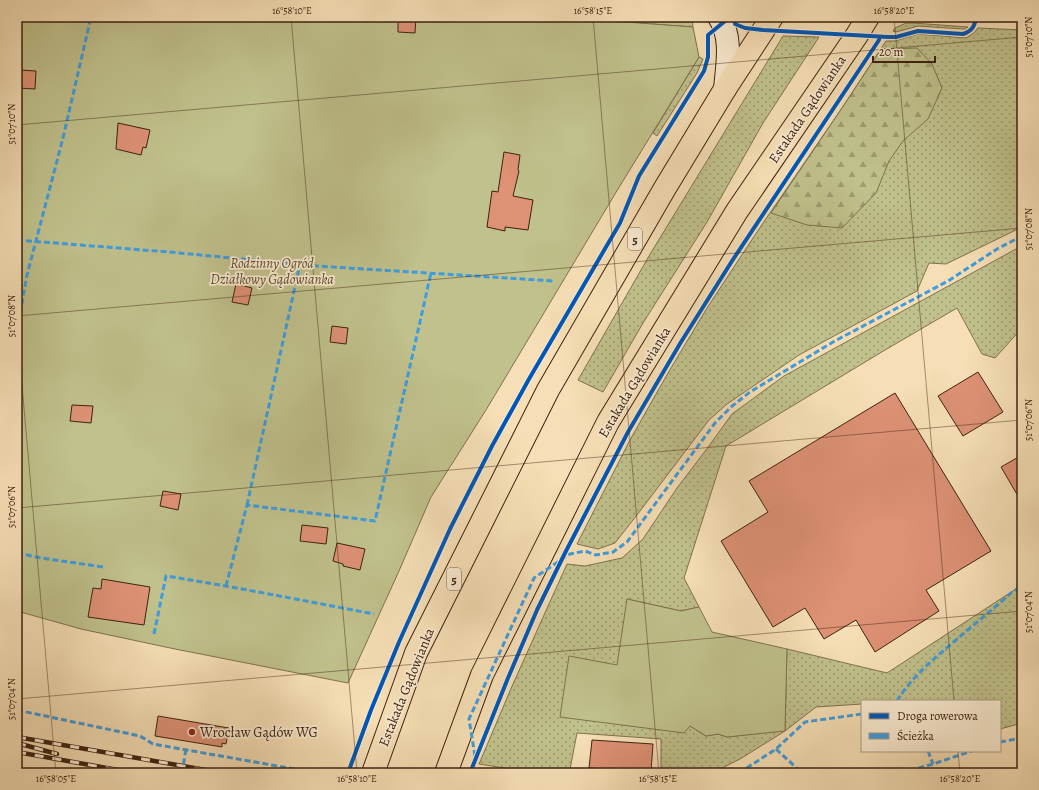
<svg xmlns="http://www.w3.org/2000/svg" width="1039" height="790" font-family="Alegreya,serif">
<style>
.grass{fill:url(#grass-dots);stroke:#7f724e}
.forest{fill:url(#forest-firs);stroke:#7f724e}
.garden{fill:#c0c18c;stroke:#7f724e}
.building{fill:#dd9175;stroke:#3e2211}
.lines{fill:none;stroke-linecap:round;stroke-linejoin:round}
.secondary-casing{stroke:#3e2211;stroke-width:24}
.primary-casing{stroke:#3e2211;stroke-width:24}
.secondary{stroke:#f9ead0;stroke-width:22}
.primary{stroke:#f6dfb6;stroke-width:22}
.rail-casing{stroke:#3e2211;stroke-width:4.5}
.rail{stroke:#f9ead0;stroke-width:3;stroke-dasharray:9;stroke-linecap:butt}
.quiet{stroke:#3f9cde;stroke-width:3;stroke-dasharray:6 3;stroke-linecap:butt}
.cycleway-casing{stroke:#f9ead0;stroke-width:6}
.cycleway{stroke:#0057b8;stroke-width:4}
.ticks{fill:none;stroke:#3e2211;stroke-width:1;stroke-opacity:0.45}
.poi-dot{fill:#8f2418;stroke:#f9ead0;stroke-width:1.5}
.labels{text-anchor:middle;stroke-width:3.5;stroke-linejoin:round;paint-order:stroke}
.shield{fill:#f9ead0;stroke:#765e4a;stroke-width:1}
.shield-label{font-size:13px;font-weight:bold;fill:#3e2211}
.street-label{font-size:14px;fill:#3e2211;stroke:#f9ead0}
.park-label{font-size:14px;font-style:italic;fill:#5e4a30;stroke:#f9ead0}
.poi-label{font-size:14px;fill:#3e2211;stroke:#f9ead0;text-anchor:start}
.neatline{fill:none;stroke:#3e2211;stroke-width:1.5}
.ticks-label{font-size:10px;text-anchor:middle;fill:#3e2211}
</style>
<defs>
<pattern id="grass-dots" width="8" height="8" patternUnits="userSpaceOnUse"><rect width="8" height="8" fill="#c0c18c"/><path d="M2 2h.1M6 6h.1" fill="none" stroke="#9d9c71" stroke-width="1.8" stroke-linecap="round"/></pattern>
<pattern id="forest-firs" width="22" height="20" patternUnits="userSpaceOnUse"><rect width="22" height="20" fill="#c0c18c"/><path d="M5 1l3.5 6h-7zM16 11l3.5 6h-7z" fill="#9d9c71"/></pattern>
</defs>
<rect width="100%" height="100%" fill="#f6dfb6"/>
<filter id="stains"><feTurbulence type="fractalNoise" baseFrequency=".005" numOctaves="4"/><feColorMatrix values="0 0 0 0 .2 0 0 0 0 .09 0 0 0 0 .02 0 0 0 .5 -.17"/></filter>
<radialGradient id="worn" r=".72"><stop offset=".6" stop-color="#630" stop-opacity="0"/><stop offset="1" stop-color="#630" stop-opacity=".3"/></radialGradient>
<path class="grass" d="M558,17H692L693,27Z
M980,17H1022V21L980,18Z
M906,23H913L968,27L964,29L918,26L896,32L893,31L895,28Z
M978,28L1022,30V227L946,264L929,263L917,291L799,355L727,404L709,420L637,515L615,543L598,549L577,544L630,440L668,373L707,308L761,226L842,108L886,41H895L918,34L966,38L974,33Z
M783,36L819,37L763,123L707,222L643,323L603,392L578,380L649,256Z
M699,57L703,59L697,73L657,136L653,133Z
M1022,246V328L995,358L982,354L957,308L885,350L726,446L684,578L699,607L681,611L627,599L690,726L706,736L718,734L727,737L785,730L787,649L887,673L1022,585V723L1000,729V701H862V704L816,707L785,731L740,759L714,772L707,773H661V739L577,733L570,769H510L479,764L513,684L567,564L585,566L622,558L643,539L677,488L706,450L732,414L784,376L1016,249Z"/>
<path class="forest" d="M917,48L932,64L942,88L928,119L903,141L889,161L876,193L842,228L807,225L771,213L842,108L881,49Z"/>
<path class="garden" d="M17,17H558L693,27L699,57L615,194L486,410L431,497L399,571L348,683L175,649L81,629L17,611Z
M627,599L681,611L699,607L712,632L787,649L785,731L727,737L718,734L706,736L690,726L684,733L560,717L569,656L617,665Z"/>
<path class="building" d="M398,17H416L415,33L398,32Z
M20,70L36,71L35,89L18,88Z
M118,123L150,130L146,148L143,147L141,155L116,149Z
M504,152L520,155L518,170L519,171L513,196L533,200L528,230L505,227V231L487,227L492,191L498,192Z
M236,284L252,288L248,305L232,302Z
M332,326L348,328L346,344L330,342Z
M978,372L1003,412L963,436L938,396Z
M895,393L991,551L926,590L939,611L875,652L856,620L824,639L805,608L773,627L721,541L768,512L749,481Z
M72,405L93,406L91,423L70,421Z
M1022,455V503L1001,467Z
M163,491L181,494L178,510L160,506Z
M302,525L328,528L326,544L300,541Z
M337,543L365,549L360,570L343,566V564L333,561Z
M102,579L150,587L144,625L88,617L93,588L101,589Z
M158,716L229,728L226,744L222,743V747L155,736Z
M592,740L653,744L651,772L589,768Z"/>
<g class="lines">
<defs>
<path id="secondary" d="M719,17C733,37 727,66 725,89"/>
<path id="primary" d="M373,773L416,653L548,390L665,188L725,89L772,17
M446,773L482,675L608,422L737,211L857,35L868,17"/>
</defs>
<use href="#secondary" class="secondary-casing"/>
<use href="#primary" class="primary-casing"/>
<use href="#secondary" class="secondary"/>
<use href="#primary" class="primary"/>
<defs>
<path id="rail" d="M17,737L223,773
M17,743L57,754
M17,752L135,773
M17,771L30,773"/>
</defs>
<use href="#rail" class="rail-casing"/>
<use href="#rail" class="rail"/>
<path class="quiet" d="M17,240L169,252L317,266L554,281
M17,331L27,275L63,138L91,17
M247,505L300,264
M17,553L41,558L103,567
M226,586L247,505L375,521L431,273
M154,634L166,576C236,587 305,601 374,614
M897,701C912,676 935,658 957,639C975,624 993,609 1011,593L1022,586
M17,710L140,736L153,744L317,773
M1000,742L1022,738
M776,749L802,773
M928,751L933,764
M475,756L469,719L534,578L570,554L585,551L596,555L613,552L627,542L715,423L731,407L750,392L833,342L948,281L997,249L1022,236
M182,773L186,749
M739,773L776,749L805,722L862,714
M901,773L933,764L972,751"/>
<defs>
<path id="cycleway" d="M734,17L735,24L745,28L763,30L888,37H896L918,31L963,34C972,31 975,26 976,17
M348,773L371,710L399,642L450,529L492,446L529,379L620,223L639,176L704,71L708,57V35L730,17
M470,773L508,678L537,610L566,551L628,432L681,342L732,261L879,40"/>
</defs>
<use href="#cycleway" class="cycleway-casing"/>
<use href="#cycleway" class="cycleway"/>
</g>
<path class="ticks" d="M291,17L357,773M593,17L659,773M894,17L954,701M17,125L1022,37M17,316L1022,228M17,328L56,773M17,508L1022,420M17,699L1022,611M958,751L960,773"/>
<circle class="poi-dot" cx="192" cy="732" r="4"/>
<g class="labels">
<g class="shield">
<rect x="628" y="228" width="14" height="22" rx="3"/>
<rect x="447" y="568" width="14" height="22" rx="3"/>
</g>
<g class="shield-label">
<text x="635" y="244">5</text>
<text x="454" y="584">5</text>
</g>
<g class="street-label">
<text transform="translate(807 109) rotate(-56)" y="5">Estakada Gądowianka</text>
<text transform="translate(634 382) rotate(-59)" y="5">Estakada Gądowianka</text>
<text transform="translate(406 687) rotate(-68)" y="5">Estakada Gądowianka</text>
</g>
<g class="park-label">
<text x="272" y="268">Rodzinny Ogród<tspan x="272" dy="16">Działkowy Gądowianka</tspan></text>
</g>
<g class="poi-label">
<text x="200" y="737">Wrocław Gądów WG</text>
</g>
</g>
<rect width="1039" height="790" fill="none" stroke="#f6dfb6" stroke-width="44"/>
<rect x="861" y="700" width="140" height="52" fill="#f9ead0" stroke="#ae9a84"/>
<rect x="869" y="713" width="20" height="6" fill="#0057b8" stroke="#ae9a84"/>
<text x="897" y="720" font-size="12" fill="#3e2211">Droga rowerowa</text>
<rect x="869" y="733" width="20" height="6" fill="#3f9cde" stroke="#ae9a84"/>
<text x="897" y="740" font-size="12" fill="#3e2211">Ścieżka</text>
<path d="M873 56v6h62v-6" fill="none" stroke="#3e2211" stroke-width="2"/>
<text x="879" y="56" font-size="12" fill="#3e2211" stroke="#f9ead0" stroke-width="3" paint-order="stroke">20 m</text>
<rect x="22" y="22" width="995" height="746" class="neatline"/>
<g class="ticks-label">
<text x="292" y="14">16°58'10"E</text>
<text x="593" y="14">16°58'15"E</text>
<text x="894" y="14">16°58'20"E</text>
<text transform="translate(1028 37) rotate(-90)" y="4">51°07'10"N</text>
<text transform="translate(11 124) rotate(-90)" y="4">51°07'10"N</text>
<text transform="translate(1028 229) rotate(-90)" y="4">51°07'08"N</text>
<text transform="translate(11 316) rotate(-90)" y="4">51°07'08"N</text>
<text transform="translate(1028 420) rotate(-90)" y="4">51°07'06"N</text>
<text transform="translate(11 507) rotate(-90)" y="4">51°07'06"N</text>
<text transform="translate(1028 612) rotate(-90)" y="4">51°07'04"N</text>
<text transform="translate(11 699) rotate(-90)" y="4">51°07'04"N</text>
<text x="56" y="782">16°58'05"E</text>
<text x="357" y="782">16°58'10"E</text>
<text x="658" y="782">16°58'15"E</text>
<text x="960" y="782">16°58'20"E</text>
</g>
<rect width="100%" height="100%" filter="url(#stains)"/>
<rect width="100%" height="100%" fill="url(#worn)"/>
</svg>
